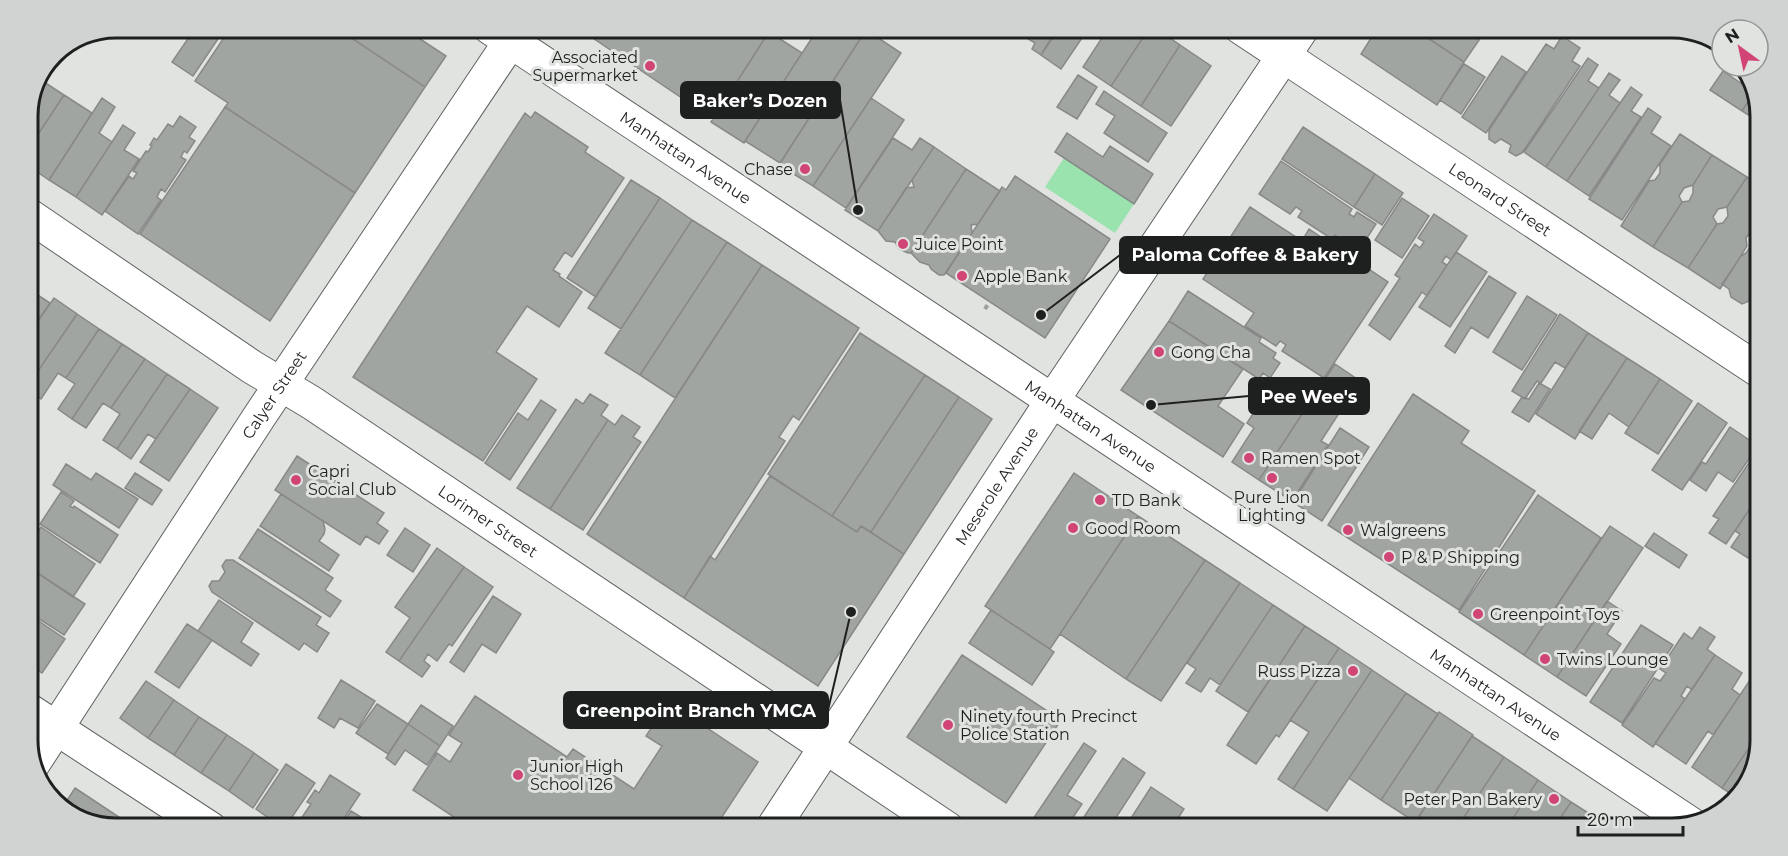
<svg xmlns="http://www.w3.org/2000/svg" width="1788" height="856" font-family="Montserrat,sans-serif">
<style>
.green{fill:#9ae3ae}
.building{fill:#a1a5a2;stroke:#868987;stroke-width:1.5}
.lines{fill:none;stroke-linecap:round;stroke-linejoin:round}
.minor-casing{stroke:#5f6360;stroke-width:35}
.path{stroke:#9c9f9c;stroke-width:4;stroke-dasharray:4.5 4.5;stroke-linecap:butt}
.minor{stroke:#fff;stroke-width:33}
.poi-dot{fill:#d14476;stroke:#e0e3e0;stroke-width:2}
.labels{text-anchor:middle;stroke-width:6;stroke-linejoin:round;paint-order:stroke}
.poi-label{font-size:16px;fill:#1e201f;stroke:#e0e3e0;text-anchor:start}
.street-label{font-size:16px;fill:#1e201f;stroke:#e0e3e0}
.rim{fill:none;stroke:#1e201f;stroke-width:3}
.leader{fill:none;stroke:#1e201f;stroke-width:2}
.callout-dot{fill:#1e201f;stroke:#e0e3e0;stroke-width:2}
.callout{fill:#1e201f;stroke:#1e201f;stroke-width:2}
.callout-label{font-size:18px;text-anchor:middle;font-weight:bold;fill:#fff}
</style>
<rect width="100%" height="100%" fill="#e0e3e0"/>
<path class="green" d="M1064,158L1134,204L1115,233L1045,187Z"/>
<path class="building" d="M196,27H226L193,76L172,62Z
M231,27H335L425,87L355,193L225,107L228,103L195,81Z
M335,27H402L446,56L425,87Z
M583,27H772L713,119L581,30Z
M819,27H862L866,30L780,163L745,141Z
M1027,27H1058L1041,55L1032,49L1035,43L1022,35Z
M1060,27H1103L1095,38L1086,32L1061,69L1041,55Z
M1109,27H1150L1111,86L1083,67Z
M1150,27H1153L1180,45L1141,106L1111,86Z
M1378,27H1411L1464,62L1437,105L1361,54Z
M1411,27H1488L1464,62Z
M866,30L901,53L813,186L779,165Z
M769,32L802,53L744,143L711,122Z
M1562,36L1580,48L1572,61L1580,66L1522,153L1516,156L1509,152L1511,145L1501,139L1495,143L1489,139V130L1546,44L1554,49Z
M1180,45L1211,66L1171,126L1141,106Z
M1502,56L1526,72L1486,133L1462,117Z
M1588,58L1598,65L1588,81L1599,88L1546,167L1524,152Z
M1464,64L1485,77L1461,114L1440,100Z
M1723,71L1754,92L1742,111L1710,90Z
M1609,73L1620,80L1609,95L1620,103L1567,181L1546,167Z
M1078,75L1097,87L1077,119L1057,107Z
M41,80L64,95L27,151V110Z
M1631,87L1642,95L1631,111L1641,117L1589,196L1567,181Z
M1104,91L1167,133L1148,162L1104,133L1115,116L1096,104Z
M1754,92L1761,110V123L1742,111Z
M64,95L92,113L49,180L27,165V151Z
M102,98L115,107L99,133L112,142L76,197L49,180Z
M871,98L904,120L846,208L813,186Z
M225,107L355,193L270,321L140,234Z
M1648,108L1661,117L1651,133L1671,146L1622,220L1589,199Z
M535,112L588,147L585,152L624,178L572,257L565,252L553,270L560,274L559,276L582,292L559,327L527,306L496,352L537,379L483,461L353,377L525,113L531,118Z
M180,116L196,127L189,137L195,141L187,153L184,151L181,157L186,160L165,192L161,189L157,197L161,200L138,234L105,211L129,176L133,179L137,173L133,171L146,151L148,152L152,146L150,145L154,138L157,140L168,124L173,127Z
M123,125L135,133L124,150L139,159L102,215L76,197Z
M1303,127L1375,174L1354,207L1282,159Z
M1067,133L1103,157L1110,146L1153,174L1134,204L1055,152Z
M1680,134L1712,155L1693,185L1684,188L1679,196L1682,202L1653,247L1621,226L1649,181L1655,180L1660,173V164Z
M893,138L912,150L920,138L934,147L878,231L845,210Z
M934,147L966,169L911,253H908L899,249L895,242L886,241L878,231L906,188L914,187L912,180Z
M1712,155L1747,177L1727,207L1718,209L1713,217L1717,224L1688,268L1653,247L1682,202L1689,201L1693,193V185Z
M1281,161L1352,209L1349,214L1354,217L1357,212L1376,224L1356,255L1337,242L1339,238L1335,235L1332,239L1298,217L1302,211L1296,207L1290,214L1259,194Z
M966,169L1000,191L978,224L971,225L972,233L944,275H939L931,269L929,265L920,262L911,253Z
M1375,174L1403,193L1382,225L1354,207Z
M1015,176L1110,239L1045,338L946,273L1002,187L1006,190Z
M1747,177L1761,186V224L1759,227L1751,231L1746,238L1747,246L1720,289L1688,268L1717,224L1723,223L1728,216L1727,207Z
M631,180L660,198L596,297L567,278Z
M660,198L692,220L621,329L588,308Z
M1402,198L1429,216L1402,258L1375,240Z
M1250,207L1302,241L1309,229L1388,282L1324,378L1282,351L1286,345L1280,341L1276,346L1245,326L1254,313L1203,279Z
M1434,214L1467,236L1451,260L1446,256L1442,262L1447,265L1427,296L1422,292L1390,340L1369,325L1400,278L1395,275L1415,244L1420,248L1424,242L1418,238Z
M692,220L727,242L640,375L605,353Z
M1761,224V299L1756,306L1749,301L1742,304L1731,297L1729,289L1722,284L1741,256L1746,253L1756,239Z
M727,242L762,265L675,398L640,375Z
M1456,252L1487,272L1450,327L1419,307Z
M762,265L859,328L799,420L793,416L779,437L785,441L684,598L587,534Z
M1489,276L1516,293L1488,338L1471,327L1455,353L1445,346Z
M27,288L50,303L27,337Z
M1188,291L1261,338L1259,342L1276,353L1273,358L1280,363L1270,378L1263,373L1259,379L1169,321Z
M1527,296L1557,315L1522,370L1493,352Z
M54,298L77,314L27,387V357L29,354L27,352V337Z
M77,314L99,329L66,378L58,373L41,399L27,389V387Z
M1560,314L1588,333L1565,368L1555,362L1541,383L1537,381L1525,399L1512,391Z
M1169,321L1243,369L1218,406L1244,424L1223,457L1121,390Z
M99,329L122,344L72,419L58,409L75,384L66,378Z
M860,333L925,375L832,516L768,474Z
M1588,333L1627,358L1575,439L1536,414Z
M122,344L145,359L111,408L103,403L86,428L72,419Z
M1627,358L1660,379L1629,427L1609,413L1592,439L1579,431Z
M145,359L167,374L117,449L103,440L120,414L111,408Z
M1335,364L1360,381L1321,441L1328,445L1292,501L1259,480Z
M167,374L190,389L156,439L148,434L131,459L117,449Z
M925,375L959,397L871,532L861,526L857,532L832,516Z
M1660,379L1692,401L1658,454L1625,433Z
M1539,383L1550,389L1529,422L1512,412L1522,397L1529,399Z
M190,389L218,408L169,481L140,462Z
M1267,392L1302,414L1259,480L1232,462L1254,428L1247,423Z
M590,394L608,405L601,415L608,420L550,509L517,488L576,399L583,404Z
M1413,394L1469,431L1461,443L1535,491L1459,610L1328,525Z
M959,397L992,419L904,554L871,532Z
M541,400L556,410L510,480L485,463L518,413L528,420Z
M1698,403L1727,423L1682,490L1652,470Z
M622,415L640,427L633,437L641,442L583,530L550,509L608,420L615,425Z
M1730,427L1758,446L1733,482L1718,472L1706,491L1690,480L1702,462L1706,464Z
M1340,428L1369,447L1322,521L1293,502Z
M1761,445V492L1726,544L1709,533L1719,519L1713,516Z
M297,456L384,513L377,523L388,531L379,544L366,536L360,545L275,490Z
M66,464L91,480L96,473L138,499L119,528L53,485Z
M135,473L162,490L152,505L125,488Z
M1074,473L1138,516L1050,649L985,606Z
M770,476L857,532L861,526L904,554L818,686L684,598L710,556L715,560Z
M61,492L74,501L70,506L73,508L74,506L118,535L100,563L40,524Z
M1761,492V539L1748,558L1731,547L1740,534L1735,531Z
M281,494L323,521L325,529L324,534L319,541L339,555L329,571L260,526Z
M1538,495L1601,538L1524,655L1459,612Z
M1138,516L1205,560L1126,679L1060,634Z
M1610,526L1643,548L1557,677L1524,655Z
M41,527L95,564L73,597L27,566V548Z
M405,528L430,545L413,572L387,555Z
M258,529L333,578L325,590L341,601L330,617L239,558Z
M1654,533L1687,555L1679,568L1645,546Z
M437,548L464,567L399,661L386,652L410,618L395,607Z
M1761,549V567L1753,562Z
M226,560H233L321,617L316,625L329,633L317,652L304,643L299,650L212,592L209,586L212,581H219L225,572L222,566Z
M1205,560L1240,583L1161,701L1126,679Z
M27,566L85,604L64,635L27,611Z
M464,567L493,587L452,646L449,644L437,661L428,654L424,661L430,666L422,677L399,661Z
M1240,583L1273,605L1220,685L1210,678L1201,692L1186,683L1196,669L1187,663Z
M493,596L521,614L496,653L482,644L464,672L450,662Z
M219,600L253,623L241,642L259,654L251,666L198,631Z
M1607,601L1622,611L1607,634L1621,644L1586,696L1557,677Z
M1273,605L1305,626L1248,712L1216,691Z
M991,610L1054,652L1032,685L969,643Z
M27,613L65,639L42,673L27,663Z
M187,624L212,640L179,688L155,672Z
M1641,625L1673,645L1622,723L1590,702Z
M1305,626L1339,648L1279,737L1276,735L1256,764L1227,745Z
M1700,627L1715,637L1707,649L1715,655L1692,690L1687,686L1681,696L1685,699L1653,747L1622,725L1654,678L1660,681L1666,673L1660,669L1684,633L1692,639Z
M1339,648L1372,670L1293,789L1278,779L1309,732L1290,720Z
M962,655L1061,720L1006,803L907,737Z
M1715,655L1742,673L1732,689L1740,695L1713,735L1708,731L1686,764L1655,743Z
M1372,670L1406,693L1327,811L1293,789Z
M1754,674L1761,679V730L1722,788L1692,767Z
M341,680L375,701L358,728L340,718L334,728L318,718Z
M146,681L174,700L148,738L120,718Z
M1406,693L1438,714L1381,800L1349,778Z
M475,696L567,757L573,749L634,789L662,746L646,736L668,702L758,762L714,829H472L413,790L437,753L450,762L462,743L449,735Z
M174,700L199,717L174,755L148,738Z
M377,704L408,724L388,754L356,733Z
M421,705L453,726L440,746L408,724Z
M1439,712L1473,735L1415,822L1381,800Z
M199,717L227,735L201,773L174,755Z
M408,724L440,746L427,765L405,750L395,765L386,758Z
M1761,730V740L1752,779L1736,797L1722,788Z
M227,735L254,753L229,791L201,773Z
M1472,736L1504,757L1456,829H1411Z
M1084,743L1096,751L1067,795L1082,804L1065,829H1048L1033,819Z
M254,753L278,770L253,808L229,791Z
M1504,757L1538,780L1506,829H1456Z
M1123,758L1145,773L1115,819L1121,823L1118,829H1076Z
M286,764L315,783L284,829L256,809Z
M330,775L360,794L337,829H294L311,804L307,802L315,790L319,793Z
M1538,780L1571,802L1553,829H1506Z
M1151,787L1184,809L1171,829H1124Z
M75,788L137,829H116L77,820L62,808Z
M1571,802L1607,825L1604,829H1553Z
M351,811L374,825L371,829H339Z
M843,818L859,829H835Z
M1177,819L1193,829H1171Z"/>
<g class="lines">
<defs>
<g id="minor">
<path id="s1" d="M489,27L1691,824"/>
<path id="s2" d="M1240,27L1761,372"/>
<path id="s3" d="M27,214L252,367L312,403L948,829"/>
<path d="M27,709L211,829"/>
<path id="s4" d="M33,764L259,417L520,27"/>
<path id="s5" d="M772,829L1052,401L1303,27"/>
</g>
</defs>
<use href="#minor" class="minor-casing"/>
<path class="path" d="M985,309L990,301"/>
<use href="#minor" class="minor"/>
</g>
<g class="poi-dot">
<circle cx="650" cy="66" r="6"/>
<circle cx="805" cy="169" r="6"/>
<circle cx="903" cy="244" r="6"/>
<circle cx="962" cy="276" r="6"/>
<circle cx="1159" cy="352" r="6"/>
<circle cx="1249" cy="458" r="6"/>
<circle cx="1272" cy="478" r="6"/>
<circle cx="296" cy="480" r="6"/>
<circle cx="1100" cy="500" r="6"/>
<circle cx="1073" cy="528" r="6"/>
<circle cx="1348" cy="530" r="6"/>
<circle cx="1389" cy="557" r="6"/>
<circle cx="1478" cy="614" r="6"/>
<circle cx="1545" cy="659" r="6"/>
<circle cx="1353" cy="671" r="6"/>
<circle cx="948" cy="725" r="6"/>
<circle cx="518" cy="775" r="6"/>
<circle cx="1554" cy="799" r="6"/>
</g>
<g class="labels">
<g class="poi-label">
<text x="638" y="63" text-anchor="end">Associated<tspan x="638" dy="18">Supermarket</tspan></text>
<text x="793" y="175" text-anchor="end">Chase</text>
<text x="915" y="250">Juice Point</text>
<text x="974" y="282">Apple Bank</text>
<text x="1171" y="358">Gong Cha</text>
<text x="1261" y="464">Ramen Spot</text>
<text x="308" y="477">Capri<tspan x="308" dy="18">Social Club</tspan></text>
<text x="1272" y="503" text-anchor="middle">Pure Lion<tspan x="1272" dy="18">Lighting</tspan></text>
<text x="1112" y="506">TD Bank</text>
<text x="1085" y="534">Good Room</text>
<text x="1360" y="536">Walgreens</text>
<text x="1401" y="563">P &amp; P Shipping</text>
<text x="1490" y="620">Greenpoint Toys</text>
<text x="1557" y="665">Twins Lounge</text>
<text x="1341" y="677" text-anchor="end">Russ Pizza</text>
<text x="960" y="722">Ninety fourth Precinct<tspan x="960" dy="18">Police Station</tspan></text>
<text x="530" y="772">Junior High<tspan x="530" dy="18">School 126</tspan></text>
<text x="1542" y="805" text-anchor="end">Peter Pan Bakery</text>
</g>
<g class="street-label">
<text dy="6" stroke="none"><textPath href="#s1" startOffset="236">Manhattan Avenue</textPath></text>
<text dy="6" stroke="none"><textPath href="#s2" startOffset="312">Leonard Street</textPath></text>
<text dy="6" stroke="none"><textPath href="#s4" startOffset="441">Calyer Street</textPath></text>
<text dy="6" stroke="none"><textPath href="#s1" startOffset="722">Manhattan Avenue</textPath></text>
<text dy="6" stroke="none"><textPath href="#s5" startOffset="410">Meserole Avenue</textPath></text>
<text dy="6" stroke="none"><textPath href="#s3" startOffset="554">Lorimer Street</textPath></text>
<text dy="6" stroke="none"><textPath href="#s1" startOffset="1208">Manhattan Avenue</textPath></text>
</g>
</g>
<path d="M0 0H1788V856H0ZM116 38H1672A78 78 0 0 1 1750 116V740A78 78 0 0 1 1672 818H116A78 78 0 0 1 38 740V116A78 78 0 0 1 116 38Z" fill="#d0d3d1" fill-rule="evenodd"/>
<path class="rim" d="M116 38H1672A78 78 0 0 1 1750 116V740A78 78 0 0 1 1672 818H116A78 78 0 0 1 38 740V116A78 78 0 0 1 116 38Z"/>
<path class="leader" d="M858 210L840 100M1041 315L1120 255M1151 405L1249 396M851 612L828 710"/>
<g class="callout-dot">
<circle cx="858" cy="210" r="6"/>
<circle cx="1041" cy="315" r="6"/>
<circle cx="1151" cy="405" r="6"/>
<circle cx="851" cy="612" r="6"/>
</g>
<g class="callout">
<rect x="681" y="82" width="159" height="36" rx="6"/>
<rect x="1120" y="237" width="250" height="36" rx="6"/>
<rect x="1249" y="378" width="120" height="36" rx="6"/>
<rect x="564" y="692" width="264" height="36" rx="6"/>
</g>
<g class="callout-label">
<text x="760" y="107">Baker’s Dozen</text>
<text x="1245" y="261">Paloma Coffee &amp; Bakery</text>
<text x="1309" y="403">Pee Wee's</text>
<text x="696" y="717">Greenpoint Branch YMCA</text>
</g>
<g transform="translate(1740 48) rotate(327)"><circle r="28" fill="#e0e3e0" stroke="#929593" stroke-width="1.5"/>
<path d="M0-4.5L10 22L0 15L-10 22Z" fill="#d14476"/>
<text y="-9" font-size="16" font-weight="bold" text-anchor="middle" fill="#1e201f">N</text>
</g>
<path d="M1578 826v9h105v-9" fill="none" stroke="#1e201f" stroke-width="3"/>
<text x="1587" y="826" font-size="18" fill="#1e201f" stroke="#e0e3e0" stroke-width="4.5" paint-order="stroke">20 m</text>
</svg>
